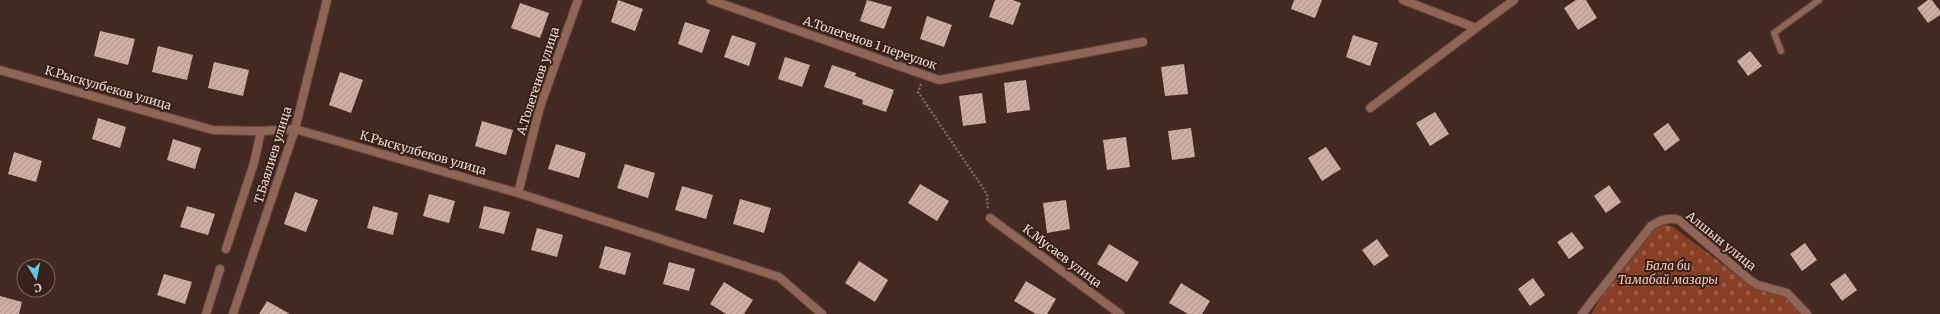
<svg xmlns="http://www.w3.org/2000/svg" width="1940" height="314" font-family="Merriweather,serif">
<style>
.cemetery{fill:url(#cemetery-stones)}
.building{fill:url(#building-hatch)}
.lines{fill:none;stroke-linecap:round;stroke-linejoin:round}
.service-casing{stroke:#5d463e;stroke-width:8}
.minor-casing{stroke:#5d463e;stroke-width:10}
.path{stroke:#7e6962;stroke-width:2.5;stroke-dasharray:2 2;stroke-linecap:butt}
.service{stroke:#8e6557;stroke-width:5.5}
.minor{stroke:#8e6557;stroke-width:8}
.labels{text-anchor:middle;stroke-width:4;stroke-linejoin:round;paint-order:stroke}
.street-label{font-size:12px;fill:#e8d8d2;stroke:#372018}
.park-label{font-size:12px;font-style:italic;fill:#fac6b5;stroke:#372018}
</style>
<defs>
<pattern id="cemetery-stones" width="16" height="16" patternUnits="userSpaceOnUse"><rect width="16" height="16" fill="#883f26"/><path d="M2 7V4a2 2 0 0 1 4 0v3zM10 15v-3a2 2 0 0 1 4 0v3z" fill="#995a45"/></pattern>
<pattern id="building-hatch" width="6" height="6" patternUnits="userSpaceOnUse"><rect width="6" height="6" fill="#cdaea4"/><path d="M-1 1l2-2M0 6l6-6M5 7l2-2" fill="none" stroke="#ab938b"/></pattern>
</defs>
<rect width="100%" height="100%" fill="#422a22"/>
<path class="cemetery" d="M1655,224L1672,226L1741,278L1763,291L1784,295L1801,312L1800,314H1591L1624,260Z"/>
<path class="building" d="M618,0L643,9L635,31L611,22Z
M867,0L892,7L884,29L860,21Z
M995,0H1013L1021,3L1013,25L989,17Z
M1294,0H1322L1315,18L1291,9Z
M1576,0H1586L1597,18L1578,30L1564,8Z
M1928,0H1932L1940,11V15L1928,23L1917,8Z
M520,3L549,13L540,38L511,28Z
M927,16L952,25L944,47L920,39Z
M685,22L710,30L702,53L678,44Z
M100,31L135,39L128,65L94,56Z
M732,35L756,43L749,66L724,57Z
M1353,35L1378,43L1370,66L1346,57Z
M158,46L193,55L187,80L152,72Z
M1750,51L1762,66L1748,76L1737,61Z
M785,57L810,65L802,87L778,79Z
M214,62L249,70L243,96L208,88Z
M1184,64L1188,94L1165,96L1161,67Z
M832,65L856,73L855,76L894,90L886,112L862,104L863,100L824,87Z
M340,72L363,80L351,113L329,105Z
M1026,80L1030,110L1007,113L1004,83Z
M982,93L986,123L963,126L959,96Z
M1435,112L1449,134L1430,146L1416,123Z
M98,118L126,127L120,148L92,139Z
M482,121L513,130L506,155L475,146Z
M1668,123L1680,140L1665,151L1653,134Z
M1191,128L1195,157L1172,160L1168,131Z
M1126,137L1130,167L1107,170L1103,140Z
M173,139L201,148L195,169L167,160Z
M556,144L586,153L579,178L548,169Z
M1326,147L1341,169L1322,181L1308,158Z
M14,152L42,161L36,182L8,174Z
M625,164L655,173L648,198L617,188Z
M920,184L949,201L937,221L908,203Z
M1609,185L1621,202L1606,213L1594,196Z
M682,186L713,195L706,219L675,210Z
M295,192L318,200L306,232L284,224Z
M429,194L455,201L449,223L423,216Z
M740,199L771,208L764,233L733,224Z
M1066,200L1070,229L1047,233L1043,203Z
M187,206L215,214L208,235L180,227Z
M373,206L398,213L393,235L367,228Z
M484,206L510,212L504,234L479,228Z
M537,228L563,235L557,257L531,250Z
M1572,232L1584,248L1569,259L1557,242Z
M1377,239L1389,256L1374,266L1362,250Z
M1805,243L1817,260L1802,271L1790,254Z
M1109,244L1139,262L1127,282L1097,264Z
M605,246L631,253L625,275L599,268Z
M859,261L888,280L875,302L845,283Z
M669,262L695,269L689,291L663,284Z
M1845,273L1857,290L1842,301L1830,284Z
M164,274L192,282L185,304L157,295Z
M1533,278L1545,295L1530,306L1518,289Z
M1026,281L1056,299L1047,314H1036L1014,301Z
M724,282L753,300L744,314H726L710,304Z
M1181,283L1210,301L1202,314H1188L1169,303Z
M0,296L22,302L19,314H0Z
M267,301L290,314H259Z"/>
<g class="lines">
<defs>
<path id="service" d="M1781,51L1774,33L1819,0"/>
<path id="minor" d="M711,0L939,80L1143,42
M1476,28L1514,0
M0,70L213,130L261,131L295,129L518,193L779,277L822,314
M1370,108L1476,28L1403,0
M518,193L540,107L578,0
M990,218L1120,314
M226,249L254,163L261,131
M206,314L220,269
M233,314L295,129L327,0
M1582,314L1651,226C1660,220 1669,217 1679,220L1751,281L1758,285L1787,293L1807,314"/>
</defs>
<use href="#service" class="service-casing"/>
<use href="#minor" class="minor-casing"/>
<path class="path" d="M921,84L918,92L987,194L988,209"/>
<use href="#service" class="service"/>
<use href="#minor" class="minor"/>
</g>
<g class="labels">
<g class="street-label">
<text transform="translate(870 43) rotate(19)" y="4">А.Толегенов 1 переулок</text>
<text transform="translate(538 81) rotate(-72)" y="4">А.Толегенов улица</text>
<text transform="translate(108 88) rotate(16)" y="4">К.Рыскулбеков улица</text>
<text transform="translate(423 153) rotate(16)" y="4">К.Рыскулбеков улица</text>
<text transform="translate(273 155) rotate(-73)" y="4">Т.Баялиев улица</text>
<text transform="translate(1721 241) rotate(39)" y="4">Алшын улица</text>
<text transform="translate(1062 256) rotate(37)" y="4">К.Мусаев улица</text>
</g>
<g class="park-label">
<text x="1668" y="270">Бала би<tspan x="1668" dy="14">Тамабай мазары</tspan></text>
</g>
</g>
<g transform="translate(36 278) rotate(170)"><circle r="19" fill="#372018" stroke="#7e6a62"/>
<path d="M0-3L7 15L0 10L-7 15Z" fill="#5bc8e6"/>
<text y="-6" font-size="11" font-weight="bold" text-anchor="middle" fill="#e8d8d2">С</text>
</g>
</svg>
